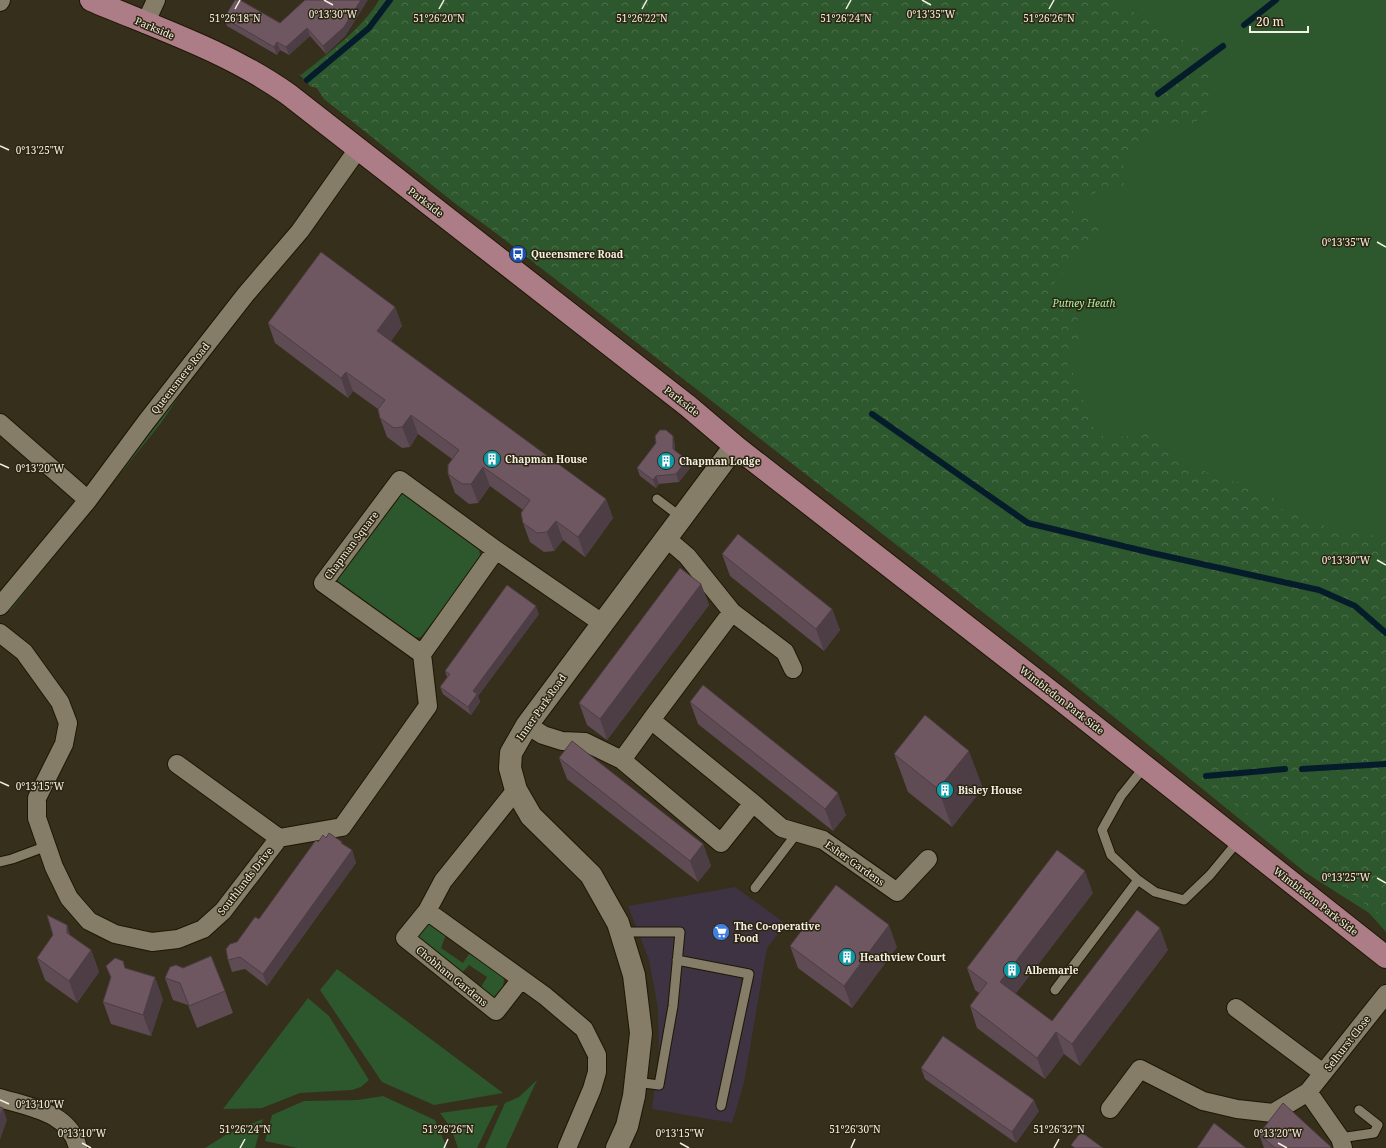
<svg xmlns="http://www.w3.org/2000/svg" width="1386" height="1148" font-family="'Noto Serif',serif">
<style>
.commercial{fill:#3d3342}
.green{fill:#2d572d}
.forest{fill:url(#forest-crowns)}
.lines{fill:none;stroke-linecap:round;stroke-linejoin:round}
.stream{stroke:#051c2b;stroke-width:6}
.service-casing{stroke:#1e1704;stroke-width:11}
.minor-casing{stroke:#1e1704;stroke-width:20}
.tertiary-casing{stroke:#1e1704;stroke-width:24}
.primary-casing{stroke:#1e1704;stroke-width:24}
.service{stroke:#857d67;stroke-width:9}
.minor{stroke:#857d67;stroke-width:18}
.tertiary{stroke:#857d67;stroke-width:22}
.primary{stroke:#ad7d87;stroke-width:22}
.wall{fill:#5f4b53}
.shaded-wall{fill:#4d3d44}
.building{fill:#6e5761;stroke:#4d3d44}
.ticks{fill:none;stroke:#f4f0e3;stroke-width:1.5}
.labels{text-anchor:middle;stroke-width:3;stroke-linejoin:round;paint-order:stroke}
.street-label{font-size:10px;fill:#f4f0e3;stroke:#2c2511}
.poi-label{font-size:10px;font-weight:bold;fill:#f4f0e3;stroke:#2c2511;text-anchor:start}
.park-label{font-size:10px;font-style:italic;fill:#a6f5a4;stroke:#2c2511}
.ticks-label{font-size:10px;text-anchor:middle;fill:#f4f0e3;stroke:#2c2511;stroke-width:3;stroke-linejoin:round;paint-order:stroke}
</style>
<defs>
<pattern id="forest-crowns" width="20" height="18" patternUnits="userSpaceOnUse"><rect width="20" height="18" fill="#2d572d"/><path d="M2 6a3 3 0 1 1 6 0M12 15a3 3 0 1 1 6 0" fill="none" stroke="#4c6f4b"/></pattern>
</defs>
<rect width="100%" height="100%" fill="#362f1b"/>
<path class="commercial" d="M735,887L786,924L767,948L744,1083L732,1123L652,1109L659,1058L658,1008L649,960L628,906Z"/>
<path class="green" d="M379,0H1386V932L1369,913L1306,873L678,363L457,205L324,99L317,88L310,86L298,73L301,75C327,54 363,28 379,0Z
M192,377L161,423L10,611L8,609L139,448Z
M398,493H402L479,550L481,559L421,637L412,638L338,584L337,576Z
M426,924H435L447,932L441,948L463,963L471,951L502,973L504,980L502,993L495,999L481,987L487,977L469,965L461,974L418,938L420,931Z
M337,969L503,1093L434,1105L382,1082L320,990Z
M308,998L329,1016L369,1080L361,1087L352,1090L300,1093L262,1108L223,1109Z
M537,1080L506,1148H485L505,1103L519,1097Z
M383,1096L435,1120L447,1148H297L265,1141L272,1115L304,1101L358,1100Z
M498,1105L477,1148H458L451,1128L440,1113Z
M263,1119L255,1148H205L227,1134Z"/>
<path class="forest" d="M386,0H1112L1197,48L1207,66L1213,96L1212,103L1206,114L1188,127L1163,125L1133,146L1123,157L1124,185L1117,189L1096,192L1070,209C1080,215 1091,218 1099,229L1088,248L1047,290L1063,309L1077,317L1080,335L1066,362L1077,380L1090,422L1097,433L1107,438L1131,436L1143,433L1153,434L1162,439L1189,464L1223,480L1244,483L1273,497L1282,509C1302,513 1319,522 1337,533L1353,527L1386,541V920L1016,638L324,99L317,88L310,86L305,77L385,3Z"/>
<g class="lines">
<path class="stream" d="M1244,25L1276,0
M307,80L369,28L390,0
M1158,94L1223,46
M872,414L1028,523L1152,553L1319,590L1355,606L1386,633
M1302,769L1386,764
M1206,776L1285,769"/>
<defs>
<path id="service" d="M657,499L682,518
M1145,766L1121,796L1102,830L1111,855L1138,880L1155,892L1184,900L1210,875L1239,840
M0,862L12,859L47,846
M755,888L794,837L793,831
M620,932H680L673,1006L659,1085L636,1082
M677,960L749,974L721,1106
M1055,990L1138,880
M1340,1138L1374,1133L1378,1125L1359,1110"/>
<path id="minor" d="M0,2L1,0
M145,24L156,0
M0,423L88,500
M400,480L496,550L422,654L323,583Z
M666,538L687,556L732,612L785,652L793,669
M496,550L602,623
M0,606L88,500L146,422L246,294L300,231L358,149
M0,633L24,652L60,702L68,723L64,744L37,798V818L54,867L69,898L89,921L115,934L152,942L178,939L203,929L223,911L279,838L177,764
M651,720L732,612
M527,725L543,735L562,741L585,742L622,760
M753,803L651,720L622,760L721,843L753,803L782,828L823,840L897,892L928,859
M279,838L342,827L428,706L422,654
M427,911L443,881L516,790
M521,979L496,1011L405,938L427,911L545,996L584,1029L597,1055V1072L592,1089L567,1148
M1236,1008L1323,1073
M1308,1092L1340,1138L1343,1148
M0,1098C29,1107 70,1112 78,1148
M1110,1109L1140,1069L1203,1101L1237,1109L1273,1113L1308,1092L1386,994"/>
<path id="tertiary" d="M617,1148L627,1126L634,1096L641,1033L634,975L618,923L591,875L531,816L516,790L510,768L511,753L527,725L735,446"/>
<path id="primary" d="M91,0C157,28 229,52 288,94L688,406L735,446L1060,699L1386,957"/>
</defs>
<use href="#service" class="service-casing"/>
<use href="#minor" class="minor-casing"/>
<use href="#tertiary" class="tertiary-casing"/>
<use href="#primary" class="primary-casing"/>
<use href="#service" class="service"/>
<use href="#minor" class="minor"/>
<use href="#tertiary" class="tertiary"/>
<use href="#primary" class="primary"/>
</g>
<path class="wall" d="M224,18L280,23L346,35L326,54L310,36L289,55L280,50L277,55L227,26Z
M395,307L402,326L391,341L606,499L613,518L585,557L563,540L554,551L544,552L530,542L523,523V510L490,486L478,503L469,504L455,493L448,474L452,459L418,434L410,447L402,448L387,437L380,418L378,409L353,391L348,398L275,343L268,323Z
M675,444V451L690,468L679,482L659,484L656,488L640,476L637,468Z
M722,554L832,609L840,630L824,651L730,576Z
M701,584L709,605L607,740L587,725L579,703Z
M539,614L478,696L480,702L471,715L443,694L440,687L447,677L445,671Z
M690,702L846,815L833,831L698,724Z
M894,754L983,788L952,827L908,792Z
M559,758L703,844L711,866L698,882L567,779Z
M326,838L343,844L352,850L356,863L267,986L245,969L232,972L228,960L237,942L259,919L318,842Z
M1093,893L1015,994L1052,1021L1168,950L1080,1066L1064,1054L1045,1079L977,1028L970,1006L979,993L975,990L967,968Z
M67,925L70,935L91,950L99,972L77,1003L45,980L37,958Z
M790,946L897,947L852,1008L798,968Z
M106,966L163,999L151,1036L111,1024L103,1002L111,978Z
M165,978L225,991L233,1013L197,1028L188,1005L173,1000Z
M921,1068L1039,1111L1016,1143L925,1079Z
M1259,1134L1331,1147L1332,1148H1264Z"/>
<path class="shaded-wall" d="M361,0H368L346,35L326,54L323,46Z
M307,28L310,36L289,55L286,47Z
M277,42L280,50L277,55L274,47Z
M395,307L402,326L384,350L377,331Z
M346,372L353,391L348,398L341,378Z
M411,415L418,434L410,447L402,427Z
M673,436L675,444V457L673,449Z
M687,460L690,468L679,482L676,474Z
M483,467L490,486L478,503L471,484Z
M656,476L659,484L656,488L653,480Z
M606,499L613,518L585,557L578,537Z
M556,521L563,540L554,551L547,532Z
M701,584L709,605L607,740L600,719Z
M536,606L539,614L478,696L480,702L471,715L468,707L473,691Z
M832,609L840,630L824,651L816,629Z
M969,751L983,788L952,827L938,789Z
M838,793L846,815L833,831L825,809Z
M703,844L711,866L698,882L690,861Z
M352,850L356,863L267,986L263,974Z
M1085,871L1093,893L1008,1004L1000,982Z
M67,925L74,947L67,933Z
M889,925L897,947L852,1008L844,986Z
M1160,928L1168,950L1080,1066L1072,1044Z
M91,950L99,972L77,1003L69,981Z
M155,977L163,999L151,1036L143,1015Z
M1056,1032L1064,1054L1045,1079L1037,1058Z
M1034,1100L1039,1111L1016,1143L1012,1132Z
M3,1108L7,1120L0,1140V1116Z"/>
<path class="building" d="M235,0H240L280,23L305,0H361L344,27L323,46L307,28L286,47L277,42L274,47L224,18Z
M321,252L395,307L377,331L606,499L578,537L556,521L547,532L537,533L523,523L521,513L530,500L483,467L471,484H462L448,474V465L459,450L411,415L402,427L394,428L380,418L378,409L385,400L346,372L341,378L268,323Z
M660,430H666L673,436V449L687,460L676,474L656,476L653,480L637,468L656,443L655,436Z
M738,534L832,609L816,629L722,554Z
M680,568L701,584L600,719L579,703Z
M507,585L536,606L473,691L477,694L468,707L440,687L450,674L445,671Z
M703,685L838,793L825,809L690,702Z
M925,715L969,751L938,789L894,754Z
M572,741L703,844L690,861L559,758Z
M329,833L342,842L341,843L352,850L263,974L240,957L228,960L226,949L230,944L237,942L255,917L259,919L316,840L318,842L323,835L326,838Z
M1057,850L1085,871L1000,982L1052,1021L1137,910L1160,928L1072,1044L1056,1032L1037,1058L970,1006L987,983L967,968Z
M836,885L889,925L844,986L790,946Z
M47,915L67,925V933L91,950L69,981L37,958L53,935Z
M211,956L225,991L189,1006L180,983L165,978L170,967L176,965L183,968Z
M115,958L123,961L125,968L155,977L143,1015L103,1002L111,977L106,966Z
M943,1036L1034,1100L1012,1132L921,1068Z
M1283,1103L1331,1147L1330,1148H1275L1259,1134Z
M0,1107L3,1108L0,1116Z
M1214,1123L1246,1148H1197Z
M1081,1132L1103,1148H1075L1071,1145Z"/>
<path class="ticks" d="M324,0L333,5M922,0L931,5M235,9L240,0M439,9L444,0M642,9L647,0M846,9L851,0M1049,9L1054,0M0,146L9,150M1377,242L1386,247M0,464L9,468M1377,560L1386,565M0,782L9,786M1377,878L1386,883M0,1100L9,1104M82,1143L91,1148M680,1143L689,1148M1278,1143L1287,1148M240,1148L245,1139M444,1148L448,1139M851,1148L855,1139M1054,1148L1059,1139"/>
<defs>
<symbol id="bus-disc" viewBox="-11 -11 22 22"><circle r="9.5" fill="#1a4fb4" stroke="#2c2511"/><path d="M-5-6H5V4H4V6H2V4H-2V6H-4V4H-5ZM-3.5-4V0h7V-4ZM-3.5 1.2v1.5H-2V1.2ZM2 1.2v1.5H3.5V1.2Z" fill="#fff"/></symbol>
<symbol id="building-disc" viewBox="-11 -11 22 22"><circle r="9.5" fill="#0f9aa8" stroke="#2c2511"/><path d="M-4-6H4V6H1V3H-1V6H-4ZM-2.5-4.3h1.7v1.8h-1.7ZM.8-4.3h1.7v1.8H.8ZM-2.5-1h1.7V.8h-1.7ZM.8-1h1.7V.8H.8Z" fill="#fff"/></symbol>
<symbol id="supermarket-disc" viewBox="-11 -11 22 22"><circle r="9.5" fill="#3f7fe0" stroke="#2c2511"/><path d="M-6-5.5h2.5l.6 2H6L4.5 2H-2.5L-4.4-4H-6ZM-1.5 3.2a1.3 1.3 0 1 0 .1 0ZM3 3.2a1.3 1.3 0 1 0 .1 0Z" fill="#fff"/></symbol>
</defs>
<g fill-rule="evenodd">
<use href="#bus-disc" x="508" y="244" width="20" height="20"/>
<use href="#building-disc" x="482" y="449" width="20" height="20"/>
<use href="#building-disc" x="656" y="451" width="20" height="20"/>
<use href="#building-disc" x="935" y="780" width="20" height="20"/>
<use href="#supermarket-disc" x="711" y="922" width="20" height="20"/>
<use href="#building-disc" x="837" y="947" width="20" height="20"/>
<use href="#building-disc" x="1002" y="960" width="20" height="20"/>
</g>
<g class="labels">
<g class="street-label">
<text transform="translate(155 28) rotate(23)" y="4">Parkside</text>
<text transform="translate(426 202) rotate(38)" y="4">Parkside</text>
<text transform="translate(180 378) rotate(-52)" y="4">Queensmere Road</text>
<text transform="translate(682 401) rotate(38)" y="4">Parkside</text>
<text transform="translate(351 545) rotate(-53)" y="4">Chapman Square</text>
<text transform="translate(1062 700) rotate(38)" y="4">Wimbledon Park Side</text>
<text transform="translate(541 707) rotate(-55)" y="4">Inner Park Road</text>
<text transform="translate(855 863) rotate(35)" y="4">Esher Gardens</text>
<text transform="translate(245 881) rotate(-52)" y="4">Southlands Drive</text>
<text transform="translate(1316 901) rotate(38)" y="4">Wimbledon Park Side</text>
<text transform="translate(452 976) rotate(39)" y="4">Chobham Gardens</text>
<text transform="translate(1347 1043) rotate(-52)" y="4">Selhurst Close</text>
</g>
<g class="poi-label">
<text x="531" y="258">Queensmere Road</text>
<text x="505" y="463">Chapman House</text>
<text x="679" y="465">Chapman Lodge</text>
<text x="958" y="794">Bisley House</text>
<text x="734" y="930">The Co-operative<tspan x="734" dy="12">Food</tspan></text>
<text x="860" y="961">Heathview Court</text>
<text x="1025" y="974">Albemarle</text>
</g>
<g class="park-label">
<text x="1084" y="307">Putney Heath</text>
</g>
</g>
<g class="ticks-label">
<text x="333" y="18">0°13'30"W</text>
<text x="931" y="18">0°13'35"W</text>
<text x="235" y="22">51°26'18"N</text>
<text x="439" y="22">51°26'20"N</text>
<text x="642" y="22">51°26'22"N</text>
<text x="846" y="22">51°26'24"N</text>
<text x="1049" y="22">51°26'26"N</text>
<text x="40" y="154">0°13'25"W</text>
<text x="1346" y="246">0°13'35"W</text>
<text x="40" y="472">0°13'20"W</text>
<text x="1346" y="564">0°13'30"W</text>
<text x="40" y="790">0°13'15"W</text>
<text x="1346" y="881">0°13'25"W</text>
<text x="40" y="1108">0°13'10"W</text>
<text x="245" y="1133">51°26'24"N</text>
<text x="448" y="1133">51°26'26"N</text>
<text x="855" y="1133">51°26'30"N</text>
<text x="1059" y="1133">51°26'32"N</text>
<text x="82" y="1137">0°13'10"W</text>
<text x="680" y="1137">0°13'15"W</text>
<text x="1278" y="1137">0°13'20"W</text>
</g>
<path d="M1250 26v6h58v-6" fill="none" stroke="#f4f0e3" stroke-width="2"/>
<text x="1256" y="26" font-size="12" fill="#f4f0e3" stroke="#2c2511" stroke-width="3" paint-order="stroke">20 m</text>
</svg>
